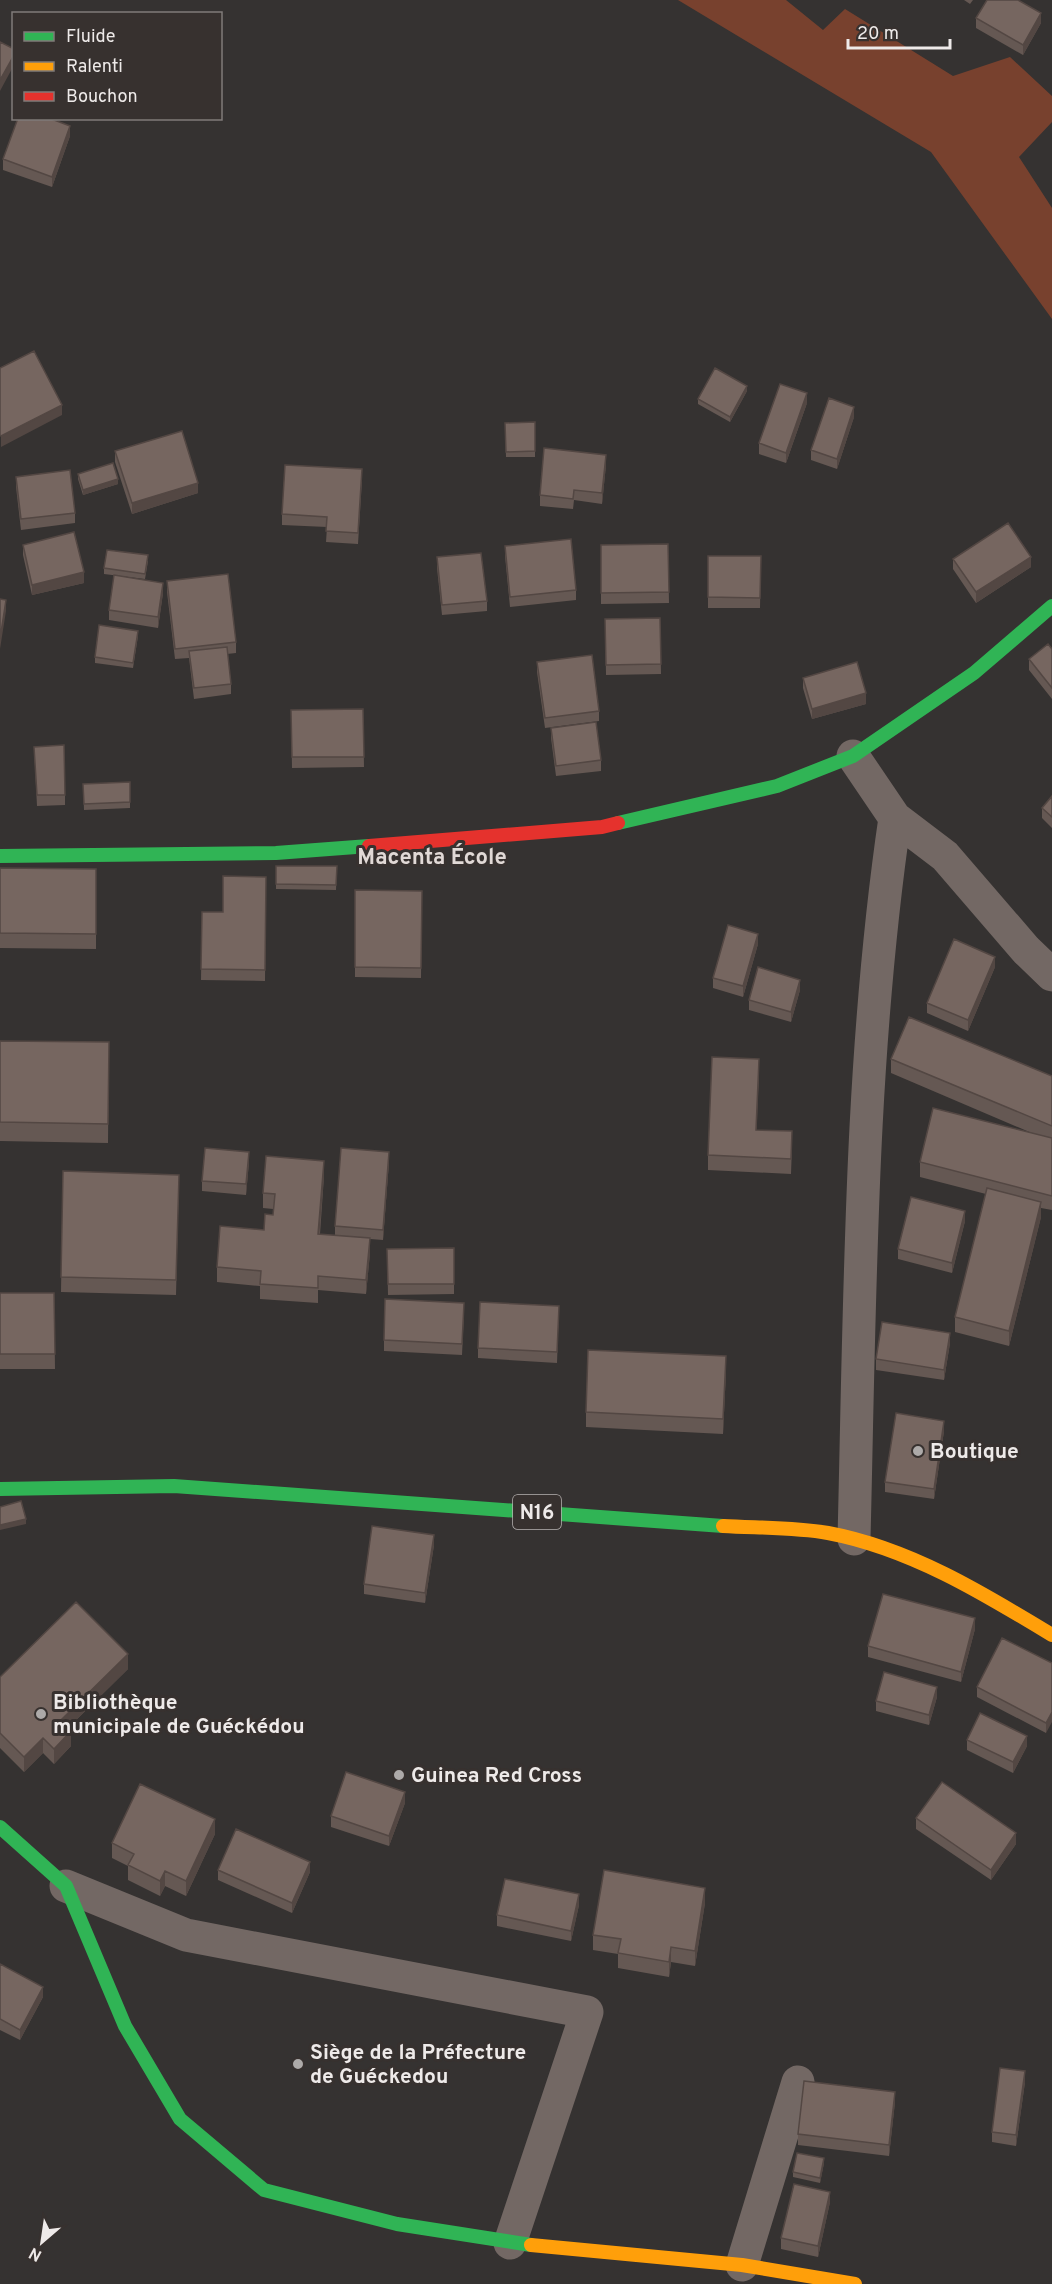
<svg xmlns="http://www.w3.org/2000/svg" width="1052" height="2284" font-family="Overpass,sans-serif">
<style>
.green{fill:#78412e}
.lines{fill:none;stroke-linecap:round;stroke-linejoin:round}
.street{stroke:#736864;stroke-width:33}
.fast{stroke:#30b455;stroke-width:14}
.slow{stroke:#ff9f0a;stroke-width:14}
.jam{stroke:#e5322d;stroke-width:14}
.wall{fill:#655853}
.shaded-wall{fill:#534743}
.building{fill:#766660;stroke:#534743;stroke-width:1.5}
.poi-dot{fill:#adaaa9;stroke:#37312f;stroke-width:2}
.labels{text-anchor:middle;stroke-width:6;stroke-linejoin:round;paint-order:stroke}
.shield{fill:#37312f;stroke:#b7b2b1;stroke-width:1.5}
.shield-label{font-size:20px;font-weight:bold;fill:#eeeae9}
.poi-label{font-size:21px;font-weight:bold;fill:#eeeae9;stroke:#37312f;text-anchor:start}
.neighbourhood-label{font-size:22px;font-weight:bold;fill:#e1d9d6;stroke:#37312f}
</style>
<rect width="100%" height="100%" fill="#353231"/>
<path class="green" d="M678,0H786L823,30L845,9L953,76L1010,57L1052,96V122L1019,157L1052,208V319L931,152Z"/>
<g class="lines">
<path class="street" d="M853,756L895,818C860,1057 860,1298 854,1539
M895,818L945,856L1026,950L1052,975
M66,1886L186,1935L587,2012L510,2243
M742,2265L798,2082"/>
<path class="fast" d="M618,823L777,786L853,756L974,673L1052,606
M0,856L276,853L369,846
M0,1489L174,1486L723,1526
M0,1827L66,1886L125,2026L180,2119L264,2190L397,2224L531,2245"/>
<path class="slow" d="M723,1526C757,1528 794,1527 828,1533C909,1548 983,1593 1052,1635
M531,2245L742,2265L855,2284"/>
<path class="jam" d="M369,846L602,827L618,823"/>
</g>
<path class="wall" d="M964,0H973L970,4Z
M976,18L1041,23L1023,55L976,28Z
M70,136L52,187L3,170V159Z
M747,391L730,422L698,404V399Z
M807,403L786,463L759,454V443Z
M854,417L837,469L811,460V450Z
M535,422V457H506L505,423Z
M115,451L198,493L132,514L115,462Z
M606,465L602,504L574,500L573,509L540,506V495Z
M78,474L118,484L83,495L78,479Z
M16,477L75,513V523L21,530L16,487Z
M362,479L358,544L326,542L327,527L282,525V514Z
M668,544L669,603L601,604V545Z
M23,545L84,583L32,595L23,555Z
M505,546L576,590V600L510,607L505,556Z
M708,556H761L760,608H708Z
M437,557L487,601V611L442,615L437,568Z
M953,559L1031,567L976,603L953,569Z
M148,561L145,579L104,574V568Z
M167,581L236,642V653L227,654L231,684V694L194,699L189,658L175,659L167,592Z
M163,593L158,628L109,620V610Z
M660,618L661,674L606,675L605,619Z
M138,636L133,668L95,663V657Z
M1052,649V699L1029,670V659Z
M537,662L599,711V721L545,728L537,672Z
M803,678L866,704L812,719L803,688Z
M363,709L364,767L292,768L291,710Z
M551,728L601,760V771L556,776L551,738Z
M34,747L65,795V805L37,806Z
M130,782V808L84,810L83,784Z
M1052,796V828L1042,818V808Z
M276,866H337L336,890L276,889Z
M0,868L96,869V949L0,948Z
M266,877L265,981L201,980L202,912H223Z
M355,890L422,891L421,978L355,977Z
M758,944L743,997L713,988V978Z
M995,967L968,1031L927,1013V1003Z
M800,990L791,1022L749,1010V1000Z
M0,1041L109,1042L108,1143L0,1141Z
M891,1059L1052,1076V1210L1041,1208V1217L1009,1346L955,1332V1317L986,1194L920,1177V1162L1034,1134L891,1073Z
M759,1074L756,1130L792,1146L791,1174L708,1170V1155Z
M249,1162L246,1195L202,1191V1181Z
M389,1162L383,1240L370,1239V1253L366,1294L318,1290V1303L260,1299V1286L217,1282V1267L264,1230L273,1215V1209L263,1208V1193L324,1176L320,1234L335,1236V1226Z
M63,1171L179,1175L176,1295L61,1292Z
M965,1221L952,1273L898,1259V1249Z
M454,1248V1294L388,1295L387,1249Z
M0,1293H54L55,1369H0Z
M559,1306L557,1363L478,1358V1348Z
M464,1313L462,1355L384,1351V1340Z
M950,1343L944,1380L876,1370V1359Z
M726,1371L723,1434L586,1427V1412Z
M944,1431L934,1499L885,1492V1482Z
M434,1545L425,1603L364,1594V1584Z
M975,1629L961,1682L868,1657V1646Z
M1052,1663L1046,1733L977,1697V1687Z
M128,1669L68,1728L71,1746L54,1764L43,1753L24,1772L0,1748V1677Z
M937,1697L929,1725L876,1711V1701Z
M967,1740L1027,1746L1013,1773L967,1750Z
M405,1803L389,1846L331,1827V1816Z
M916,1818L1016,1844L991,1880L916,1829Z
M215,1834L186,1896L165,1886L160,1896L128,1880V1866L112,1858V1843Z
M218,1870L310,1872L292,1913L218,1880Z
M705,1903L695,1966L671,1962L669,1977L618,1968V1954L593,1950V1935Z
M579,1905L571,1941L497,1926V1915Z
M0,1964L43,1997L20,2040L0,2030Z
M1025,2082L1016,2146L992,2142V2132Z
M895,2102L889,2156L798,2145V2134Z
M824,2163L820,2183L793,2177V2172Z
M830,2202L818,2257L781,2249V2238Z"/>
<path class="shaded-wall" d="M1041,13V23L1023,55V45Z
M14,55V65L0,91V80Z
M70,126V136L52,187V177Z
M747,386V391L730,422V417Z
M807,393V403L786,463V453Z
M62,405V415L1,447V436Z
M854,407V417L837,469V459Z
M606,455V465L602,504V493Z
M118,479V484L83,495V490Z
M198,483V493L132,514V503Z
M1031,557V567L976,603V592Z
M84,572V583L32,595V585Z
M163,583V593L158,628V617Z
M6,600V611L0,649V639Z
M866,693V704L812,719V709Z
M758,934V944L743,997V986Z
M995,957V967L968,1031V1020Z
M800,980V990L791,1022V1012Z
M759,1059V1074L756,1145V1130Z
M249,1152V1162L246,1195V1184Z
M389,1152V1162L383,1240V1230Z
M324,1161V1176L318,1249V1234Z
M1041,1202V1217L1009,1346V1331Z
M965,1211V1221L952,1273V1263Z
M370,1238V1253L366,1294V1280Z
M950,1333V1343L944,1380V1370Z
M726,1356V1371L723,1434V1419Z
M944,1421V1431L934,1499V1489Z
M26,1519V1524L0,1530V1525Z
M434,1535V1545L425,1603V1593Z
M975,1618V1629L961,1682V1672Z
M128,1654V1669L61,1735V1720Z
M937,1687V1697L929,1725V1715Z
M1052,1712V1722L1046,1733V1723Z
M71,1731V1746L54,1764V1749Z
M1027,1736V1746L1013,1773V1762Z
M43,1738V1753L24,1772V1757Z
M405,1792V1803L389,1846V1836Z
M215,1819V1834L186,1896V1881Z
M1016,1833V1844L991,1880V1870Z
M310,1862V1872L292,1913V1903Z
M165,1871V1886L160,1896V1881Z
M705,1888V1903L695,1966V1951Z
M579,1894V1905L571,1941V1931Z
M671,1947V1962L669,1977V1962Z
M43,1987V1997L20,2040V2030Z
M1025,2071V2082L1016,2146V2135Z
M895,2092V2102L889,2156V2145Z
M824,2158V2163L820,2183V2178Z
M830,2192V2202L818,2257V2246Z"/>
<path class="building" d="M987,0H1018L1041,13L1023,45L976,18Z
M0,42L14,49V55L0,80Z
M18,118H49L70,126L52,177L3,159Z
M34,351L62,405L1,436L0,435V368Z
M715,368L747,386L730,417L698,399Z
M780,384L807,393L786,453L759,443Z
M829,398L854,407L837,459L811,450Z
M535,422V451L506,452L505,423Z
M182,431L198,483L132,503L115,451Z
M544,448L606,455L602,493L574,490L573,499L540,495Z
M113,463L118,479L83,490L78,474Z
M285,465L362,469L358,533L326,531L327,517L282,514Z
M70,470L75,513L21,519L16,477Z
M1008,523L1031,557L976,592L953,559Z
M74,532L84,572L32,585L23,545Z
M571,539L576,590L510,597L505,546Z
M668,544L669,592L601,593V545Z
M107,550L148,555L145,574L104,568Z
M481,553L487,601L442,605L437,557Z
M708,556H761L760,598L708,597Z
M228,574L236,642L175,649L167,581Z
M114,575L163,583L158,617L109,610Z
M0,599L6,600L0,639Z
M660,618L661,664L606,665L605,619Z
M99,625L138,631L133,663L95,657Z
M1048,644L1052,649V688L1029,659Z
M227,647L231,684L194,688L189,651Z
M592,655L599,711L545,718L537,662Z
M857,662L866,693L812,709L803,678Z
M363,709L364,757H292L291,710Z
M596,722L601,760L556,766L551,728Z
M64,745L65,795H37L34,747Z
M130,782V802L84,804L83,784Z
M1052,796V817L1042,808Z
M276,866H337L336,885L276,884Z
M0,868L96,869V934L0,933Z
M223,876L266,877L265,970L201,969L202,912H223Z
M355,890L422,891L421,968L355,967Z
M728,925L758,934L743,986L713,978Z
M954,939L995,957L968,1020L927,1003Z
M758,967L800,980L791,1012L749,1000Z
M909,1017L1052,1076V1126L891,1059Z
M0,1041L109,1042L108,1124L0,1122Z
M712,1057L759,1059L756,1130L792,1131L791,1159L708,1155Z
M933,1108L1052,1138V1196L920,1162Z
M205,1148L249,1152L246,1184L202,1181Z
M341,1148L389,1152L383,1230L335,1226Z
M266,1156L324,1161L318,1234L370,1238L366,1280L318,1276V1288L260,1284L261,1271L217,1267L220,1226L264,1230L265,1214L273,1215L275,1194L263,1193Z
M63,1171L179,1175L176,1280L61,1277Z
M987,1188L1041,1202L1009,1331L955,1317Z
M911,1197L965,1211L952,1263L898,1249Z
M454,1248V1284H388L387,1249Z
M0,1293H54L55,1354H0Z
M385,1299L464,1303L462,1344L384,1340Z
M480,1302L559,1306L557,1352L478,1348Z
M882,1322L950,1333L944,1370L876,1359Z
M588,1350L726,1356L723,1419L586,1412Z
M896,1413L944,1421L934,1489L885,1482Z
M21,1501L26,1519L0,1525V1507Z
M372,1526L434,1535L425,1593L364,1584Z
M883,1594L975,1618L961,1672L868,1646Z
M76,1602L128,1654L61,1720L71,1731L54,1749L43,1738L24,1757L0,1733V1677Z
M1002,1638L1052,1663V1712L1046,1723L977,1687Z
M884,1672L937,1687L929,1715L876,1701Z
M980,1713L1027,1736L1013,1762L967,1740Z
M346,1772L405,1792L389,1836L331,1816Z
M942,1782L1016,1833L991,1870L916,1818Z
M140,1784L215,1819L186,1881L165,1871L160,1881L128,1865L134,1854L112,1843Z
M236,1829L310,1862L292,1903L218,1870Z
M604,1870L705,1888L695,1951L671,1947L669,1962L618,1953L621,1939L593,1935Z
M505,1879L579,1894L571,1931L497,1915Z
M0,1964L43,1987L20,2030L0,2019Z
M1000,2068L1025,2071L1016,2135L992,2132Z
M804,2081L895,2092L889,2145L798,2134Z
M797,2153L824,2158L820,2178L793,2172Z
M794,2184L830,2192L818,2246L781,2238Z"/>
<g class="poi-dot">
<circle cx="918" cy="1451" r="6"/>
<circle cx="41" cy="1714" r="6"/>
<circle cx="399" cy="1775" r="6"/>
<circle cx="298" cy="2064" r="6"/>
</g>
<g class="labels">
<rect class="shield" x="513" y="1495" width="48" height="34" rx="4.5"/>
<g class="shield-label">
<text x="537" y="1519">N16</text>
</g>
<g class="poi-label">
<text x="930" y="1458">Boutique</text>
<text x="53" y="1709">Bibliothèque<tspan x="53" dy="24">municipale de Guéckédou</tspan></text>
<text x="411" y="1782">Guinea Red Cross</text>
<text x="310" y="2059">Siège de la Préfecture<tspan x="310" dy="24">de Guéckedou</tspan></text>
</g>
<g class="neighbourhood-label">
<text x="432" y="864">Macenta École</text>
</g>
</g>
<rect x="12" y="12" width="210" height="108" fill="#37312f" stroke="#807b79" stroke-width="1.5"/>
<rect x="24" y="32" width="30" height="9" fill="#30b455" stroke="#807b79" stroke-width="1.5"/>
<text x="66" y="42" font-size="18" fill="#eeeae9">Fluide</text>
<rect x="24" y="62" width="30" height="9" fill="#ff9f0a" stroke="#807b79" stroke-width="1.5"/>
<text x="66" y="72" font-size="18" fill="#eeeae9">Ralenti</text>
<rect x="24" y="92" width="30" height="9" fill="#e5322d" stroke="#807b79" stroke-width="1.5"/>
<text x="66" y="102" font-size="18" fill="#eeeae9">Bouchon</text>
<g transform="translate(42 2242) rotate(209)" stroke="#37312f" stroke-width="4.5" paint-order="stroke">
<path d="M0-4.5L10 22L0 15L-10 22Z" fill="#eeeae9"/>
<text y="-9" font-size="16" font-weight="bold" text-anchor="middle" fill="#eeeae9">N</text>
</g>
<path d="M848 39v9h102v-9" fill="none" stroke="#eeeae9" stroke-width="3"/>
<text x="857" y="39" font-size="18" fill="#eeeae9" stroke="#37312f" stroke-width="4.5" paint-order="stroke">20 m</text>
</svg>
